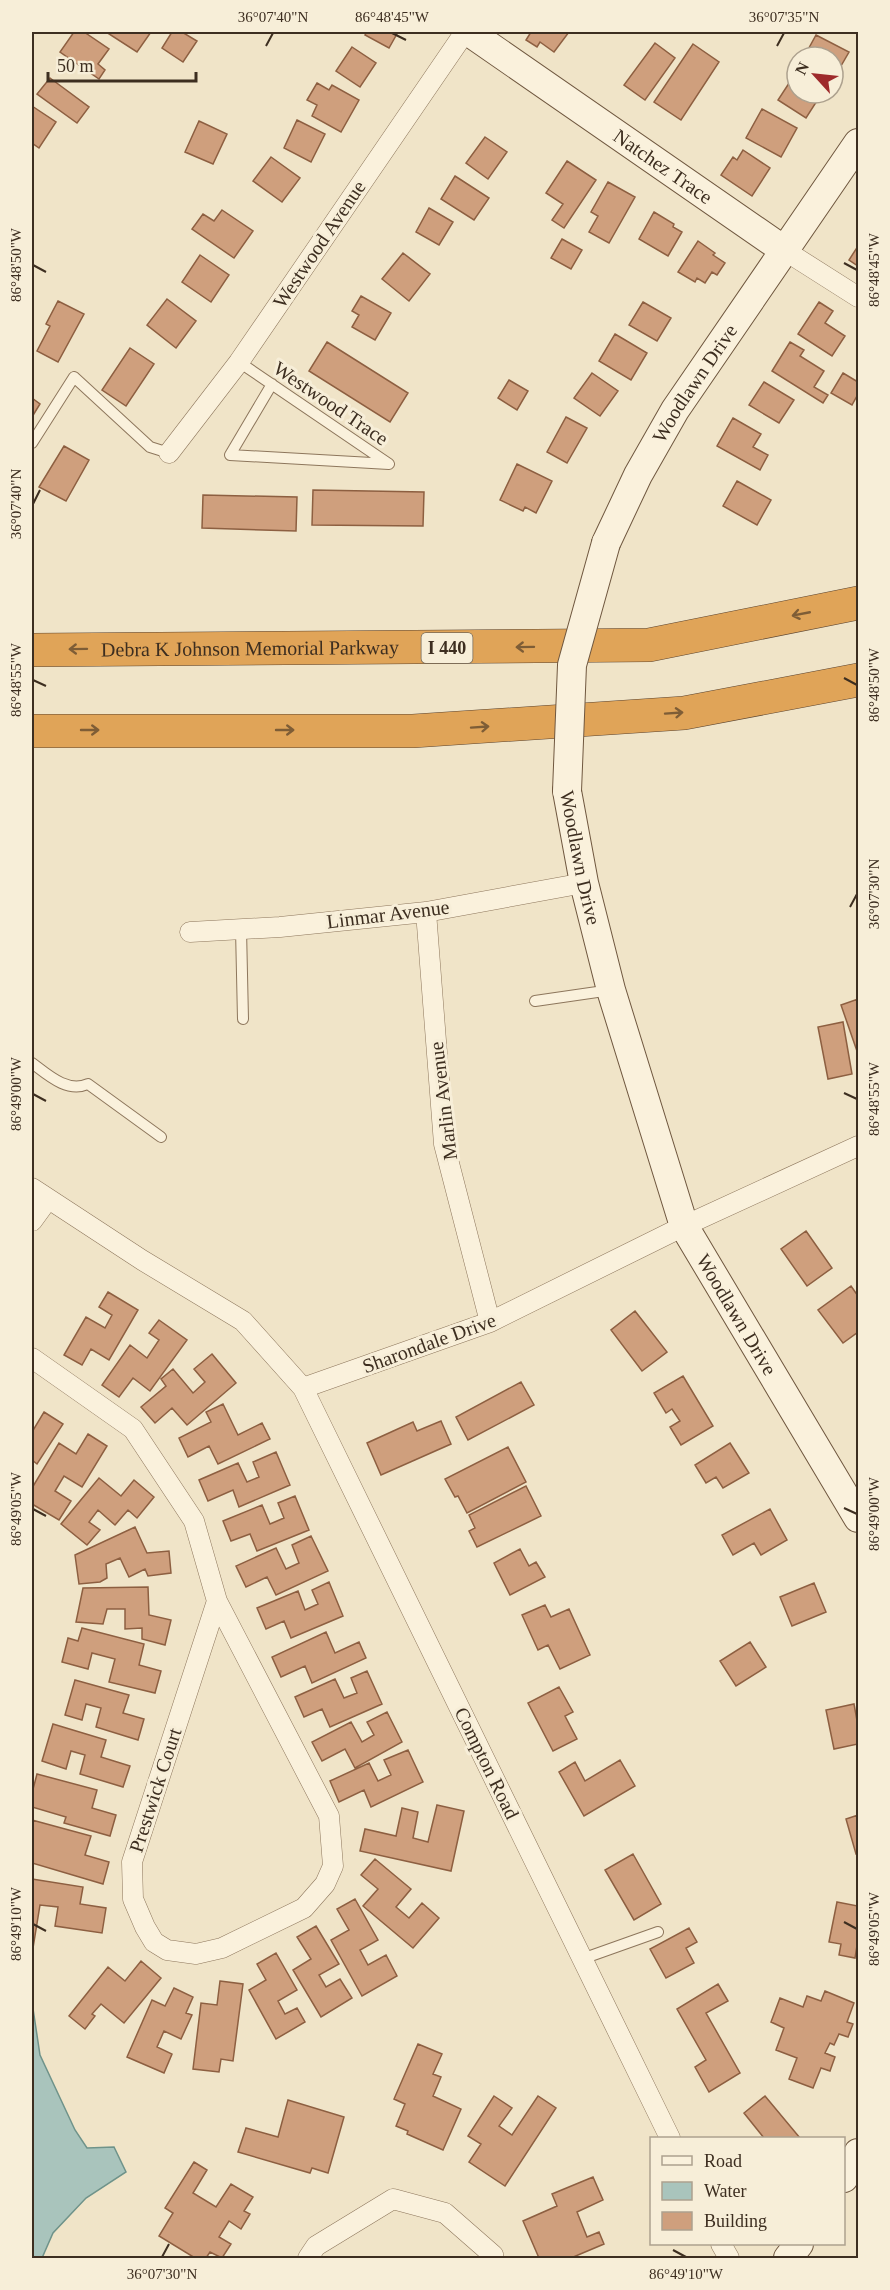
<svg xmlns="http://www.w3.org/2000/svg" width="890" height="2290" font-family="Georgia,serif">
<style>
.water{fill:#a9c4bc;stroke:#6f938a;stroke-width:1.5}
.building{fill:#cf9f7d;stroke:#8d5f41;stroke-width:1.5}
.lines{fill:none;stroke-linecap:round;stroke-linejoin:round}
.lane-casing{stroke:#8d765c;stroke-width:12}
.street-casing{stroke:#8d765c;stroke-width:21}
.secondary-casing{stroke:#6f573f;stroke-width:30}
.highway-casing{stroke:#5b4430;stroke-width:34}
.lane{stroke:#faf1dc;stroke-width:10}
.street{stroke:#faf1dc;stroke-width:20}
.secondary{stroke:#faf1dc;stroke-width:28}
.highway{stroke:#e0a458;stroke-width:33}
.secondary-bridge-casing{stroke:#6f573f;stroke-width:30;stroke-linecap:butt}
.secondary-bridge{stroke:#faf1dc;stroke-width:28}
.oneway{stroke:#7e5d36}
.ticks{fill:none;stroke:#3d2e20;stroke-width:2}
.labels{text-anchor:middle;stroke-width:6;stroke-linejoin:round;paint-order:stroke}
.shield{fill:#f7eed8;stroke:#756857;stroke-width:1.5}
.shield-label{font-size:18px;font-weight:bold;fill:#3d2e20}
.street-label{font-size:20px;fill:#3d2e20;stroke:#f7eed8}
.neatline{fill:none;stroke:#3d2e20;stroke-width:2}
.ticks-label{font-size:15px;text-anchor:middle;fill:#3d2e20}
</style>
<rect width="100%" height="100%" fill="#f0e4c8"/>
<path class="water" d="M32,2002L40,2055L75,2130L87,2148L114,2147L126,2172L86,2198L53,2233L42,2258H32Z"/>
<path class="building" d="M74,32H84L109,49L98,64L105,70L99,79L60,52Z
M106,32H151L137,52Z
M172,32H182L197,41L183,62L162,48Z
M367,32H398L389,48L365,35Z
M531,32H569L554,52L540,42L537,47L526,40Z
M816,35L849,52L834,78L833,57H804Z
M655,43L675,58L645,100L624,85Z
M693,44L719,62L681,120L654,102Z
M352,47L376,63L360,87L336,71Z
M795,74L797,75V93H822L806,118L778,100Z
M50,78L89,107L77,123L37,94Z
M317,83L329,90L332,85L359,100L341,132L312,116L317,105L307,100Z
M32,106L56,122L39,148L32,143Z
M762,109L797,128L781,157L746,138Z
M297,120L325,134L311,162L284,148Z
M199,121L227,134L213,164L185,152Z
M485,137L507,152L488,179L466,163Z
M743,150L770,168L752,196L721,175L733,157L737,160Z
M271,157L300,178L282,202L253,181Z
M567,161L596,180L564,228L552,220L563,204L546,193Z
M455,176L489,198L474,220L441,199Z
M608,182L635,197L609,243L589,232L598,216L591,212Z
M429,208L453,222L439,245L416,232Z
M222,210L253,231L234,258L192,229L203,214L214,221Z
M654,212L674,224L673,227L682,232L668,256L639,239Z
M562,239L582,250L571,269L551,258Z
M698,241L715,253L713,255L725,263L717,275L712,272L705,283L697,278L695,282L678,272Z
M858,246V266L849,260Z
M403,253L430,274L409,301L382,279Z
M200,255L229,275L211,302L182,282Z
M361,296L391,313L375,340L352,327L359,315L352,311Z
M167,299L196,321L176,348L147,325Z
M58,301L84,314L58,362L37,351L50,326L46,324Z
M643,302L671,318L657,341L629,325Z
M819,302L833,311L825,323L845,336L832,356L798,334Z
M615,334L647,353L631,380L599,361Z
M327,342L408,393L390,422L309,371Z
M790,342L804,350L800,356L824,371L814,387L828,395L823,403L772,371Z
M130,348L154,364L126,406L102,390Z
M592,373L618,391L600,416L574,398Z
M843,373L858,382V394L852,405L831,393Z
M509,380L528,391L517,410L498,398Z
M764,382L794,400L779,423L749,405Z
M32,398L40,404L32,417Z
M566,417L587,428L567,463L547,452Z
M733,418L761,434L753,447L768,455L760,470L717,446Z
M64,446L89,460L66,501L39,487Z
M517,464L552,481L536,513L525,507L523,511L500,500Z
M737,481L771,500L757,525L723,506Z
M313,490L424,492L423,526L312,525Z
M203,495L297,497L296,531L202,528Z
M858,999V1054L841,1005Z
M843,1022L852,1074L828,1079L818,1027Z
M806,1231L832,1268L807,1286L781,1249Z
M851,1286L858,1296V1332L843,1343L818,1310Z
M108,1292L138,1310L109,1360L91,1349L82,1365L64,1355L86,1317L105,1328L112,1315L99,1307Z
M635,1311L667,1352L642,1371L611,1330Z
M159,1320L187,1340L150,1391L133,1378L119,1397L102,1385L130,1345L147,1358L159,1340L149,1333Z
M212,1354L236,1383L187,1425L172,1408L155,1423L141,1407L166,1386L161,1379L173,1369L193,1393L205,1382L194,1369Z
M683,1376L713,1426L681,1445L670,1427L680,1421L672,1409L666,1413L654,1393Z
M521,1382L534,1405L468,1440L456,1417Z
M223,1404L238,1435L262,1423L270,1439L218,1464L209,1446L188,1457L179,1438L211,1422L206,1412Z
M44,1412L63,1424L37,1464L32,1460V1432Z
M441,1421L451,1444L381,1475L367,1443L413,1422L417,1431Z
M88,1434L107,1446L82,1487L64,1476L55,1491L71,1501L59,1520L32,1504V1488L59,1443L76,1454Z
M730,1443L749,1473L723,1488L716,1477L706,1483L695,1465Z
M508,1447L526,1482L467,1513L458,1496L455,1497L445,1479Z
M276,1452L290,1485L239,1507L233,1490L208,1501L199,1480L238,1463L247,1482L259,1477L253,1462Z
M99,1478L121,1496L134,1480L154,1497L137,1518L128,1510L115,1525L98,1510L89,1522L100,1530L87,1545L61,1524Z
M526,1486L541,1516L477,1547L469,1531L475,1528L469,1515Z
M295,1496L309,1530L257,1551L250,1534L231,1541L223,1521L262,1505L270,1524L284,1518L278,1503Z
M770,1509L787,1540L761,1555L754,1543L733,1555L722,1535Z
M135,1527L147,1553L169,1551L171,1573L148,1576L145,1569L129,1577L120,1558L106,1564L107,1578L100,1582L79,1584L75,1555Z
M311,1536L328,1571L276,1595L267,1577L246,1587L236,1566L276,1548L286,1569L299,1563L292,1545Z
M520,1549L529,1566L536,1562L545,1577L510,1595L494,1563Z
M329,1582L343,1616L291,1638L284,1621L266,1629L257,1608L298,1591L305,1610L318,1604L312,1590Z
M814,1583L826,1612L792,1626L780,1597Z
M148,1587L149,1615L171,1620L165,1645L142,1639V1628L125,1629V1609H107L103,1624L76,1622L83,1588Z
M545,1605L551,1617L569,1609L590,1655L560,1669L548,1645L538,1650L522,1615Z
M82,1628L144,1644L139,1665L161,1671L155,1693L109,1682L115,1659L92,1653L88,1669L62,1662L68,1638L78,1641Z
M326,1632L335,1653L359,1642L366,1658L312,1683L305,1666L281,1677L272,1657Z
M750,1642L766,1667L736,1686L720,1661Z
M367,1671L382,1704L330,1727L322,1709L304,1717L295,1697L335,1679L344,1698L357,1693L351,1678Z
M75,1680L129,1695L123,1713L144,1719L138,1740L96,1727L101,1708L86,1704L82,1720L65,1715Z
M559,1687L573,1712L565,1716L577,1739L553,1751L528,1703Z
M854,1704L858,1726V1744L834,1749L826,1710Z
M387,1712L402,1742L355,1768L345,1749L322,1761L312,1742L351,1722L362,1742L374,1735L367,1722Z
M53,1724L106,1740L101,1757L130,1766L123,1787L80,1774L85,1755L71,1751L66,1769L42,1761Z
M408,1750L423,1782L371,1807L364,1790L339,1802L330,1781L369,1763L378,1781L391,1775L384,1760Z
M620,1760L635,1786L584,1816L559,1772L575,1762L585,1781Z
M37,1774L97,1790L92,1808L116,1815L110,1836L64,1823L66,1817L32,1807V1793Z
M437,1805L464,1811L451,1871L360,1851L365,1829L396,1836L402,1808L418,1812L413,1838L428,1842Z
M858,1815V1853L856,1854L846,1819Z
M32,1820L91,1836L85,1855L109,1862L103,1884L32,1863Z
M633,1854L661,1904L634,1920L605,1870Z
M375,1859L411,1889L396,1907L409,1918L422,1903L439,1918L413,1948L363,1906L378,1889L361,1875Z
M32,1879L83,1887L80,1904L106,1908L102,1933L55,1926L58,1907L40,1905L33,1948H32Z
M355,1899L378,1940L360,1950L368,1965L386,1955L397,1976L362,1996L331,1940L349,1930L337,1909Z
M837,1902L858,1906V1939L855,1958L839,1955L841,1944L829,1942Z
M316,1926L339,1964L319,1975L326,1987L340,1979L352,1998L321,2017L293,1970L311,1959L297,1937Z
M689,1928L697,1942L686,1948L694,1963L666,1978L650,1949Z
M276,1953L297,1990L278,2001L285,2014L297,2008L305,2022L276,2039L249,1990L266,1980L257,1964Z
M141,1961L161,1978L124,2023L101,2004L92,2014L95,2016L85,2029L69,2016L108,1967L125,1981Z
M220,1981L243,1984L233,2061L221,2059L219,2072L193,2069L201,2003L217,2005Z
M718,1984L728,2001L706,2013L740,2073L709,2092L695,2067L706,2060L677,2009Z
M174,1988L193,1997L186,2013L192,2015L181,2039L164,2031L157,2047L172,2054L164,2073L127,2057L152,2000L165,2006Z
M825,1991L854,2003L847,2022L853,2024L848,2037L839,2034L834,2045L830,2043L825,2053L835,2057L830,2071L821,2068L813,2088L789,2079L797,2058L776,2050L784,2028L771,2022L780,1998L803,2007L807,1996L821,2001Z
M418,2044L442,2054L433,2074L441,2077L433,2096L461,2109L443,2150L407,2134L408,2131L396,2126L405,2104L394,2099Z
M494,2096L512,2108L499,2126L512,2135L538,2096L556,2108L505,2186L469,2162L481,2144L468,2136Z
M765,2096L800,2138H764L744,2113Z
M288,2100L344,2117L328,2173L312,2168L310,2173L238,2152L246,2128L278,2137Z
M194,2162L207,2170L193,2193L216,2207L231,2184L253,2197L244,2211L250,2214L241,2229L229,2221L219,2237L231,2244L222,2258L210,2252L206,2258H195L159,2236L173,2213L165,2208Z
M593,2177L603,2200L577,2212L587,2237L599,2232L604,2244L571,2258H539L523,2221L557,2206L552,2194Z"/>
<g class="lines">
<defs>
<path id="lane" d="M239,362L389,464L230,455L272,384
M32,443L74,377L150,447L169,453
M241,929L243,1019
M535,1001L611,990
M32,1063C48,1075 67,1093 88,1084L161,1137
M582,1959L658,1932"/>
<path id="street" d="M784,250L858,297
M169,453L239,362L465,32
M426,912L444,1144L490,1322
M190,932L280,927L426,912L584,883
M32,1188L142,1260L243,1321L303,1388L670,2138
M32,1221L48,1199
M32,1358L133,1429L194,1521L217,1601L329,1816L333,1866L325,1884L304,1908L222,1948L196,1954L167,1950L154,1942L145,1927L133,1899L132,1862L217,1601
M303,1388L490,1322L684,1226L858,1146
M721,2244L729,2258
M308,2258L316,2246L393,2199L445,2213L493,2255L492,2258"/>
<g id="secondary">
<path id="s1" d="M469,32L784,250"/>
<path id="s2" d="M606,543L638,475L675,410L858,143"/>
<path id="s3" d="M567,791L584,883L611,990L684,1226L858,1518"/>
<path d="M844,2178L858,2153"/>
<path d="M788,2258L799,2244"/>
</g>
<g id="highway">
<path id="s4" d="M32,650L649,645L858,603"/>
<path d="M32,731H413L684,713L858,680"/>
</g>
</defs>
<use href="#lane" class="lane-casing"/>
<use href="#street" class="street-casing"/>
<use href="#secondary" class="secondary-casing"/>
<use href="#highway" class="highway-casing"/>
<use href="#lane" class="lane"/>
<use href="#street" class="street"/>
<use href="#secondary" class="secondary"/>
<use href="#highway" class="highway"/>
<defs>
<path id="secondary-bridge" d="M567,791L572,665L606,543"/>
</defs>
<use href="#secondary-bridge" class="secondary-bridge-casing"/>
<use href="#secondary-bridge" class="secondary-bridge"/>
</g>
<defs><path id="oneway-shaft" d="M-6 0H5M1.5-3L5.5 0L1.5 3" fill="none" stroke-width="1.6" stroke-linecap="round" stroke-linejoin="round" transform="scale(1.5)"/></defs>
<g class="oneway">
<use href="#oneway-shaft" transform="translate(801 614) rotate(169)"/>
<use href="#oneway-shaft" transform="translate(525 647) rotate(179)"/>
<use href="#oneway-shaft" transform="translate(78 649) rotate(179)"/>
<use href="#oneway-shaft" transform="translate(674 713) rotate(-4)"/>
<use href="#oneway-shaft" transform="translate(480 727) rotate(-4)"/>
<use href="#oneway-shaft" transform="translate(90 730)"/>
<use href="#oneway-shaft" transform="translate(285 730)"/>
</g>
<path class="ticks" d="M392,33L406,40M266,46L273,33M777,46L784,33M844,263L857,270M33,265L46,272M33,504L40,490M844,678L857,685M33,680L46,686M850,907L857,894M844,1093L857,1099M33,1094L46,1101M844,1508L857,1514M33,1509L46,1516M844,1922L857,1929M33,1924L46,1931M673,2250L686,2257M162,2257L169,2244"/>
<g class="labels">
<rect class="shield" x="421.5" y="633" width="51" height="30" rx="4.5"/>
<g class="shield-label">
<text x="447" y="654">I 440</text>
</g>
<g class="street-label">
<text dy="7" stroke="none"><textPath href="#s1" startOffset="236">Natchez Trace</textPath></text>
<text transform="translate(319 244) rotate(-56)" y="7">Westwood Avenue</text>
<text dy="7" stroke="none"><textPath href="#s2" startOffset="183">Woodlawn Drive</textPath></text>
<text transform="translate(331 403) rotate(34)" y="7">Westwood Trace</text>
<text dy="7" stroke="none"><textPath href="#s4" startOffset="218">Debra K Johnson Memorial Parkway</textPath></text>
<text dy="7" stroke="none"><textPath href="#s3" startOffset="68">Woodlawn Drive</textPath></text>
<text transform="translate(388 914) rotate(-7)" y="7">Linmar Avenue</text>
<text transform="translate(443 1101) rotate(-97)" y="7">Marlin Avenue</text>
<text dy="7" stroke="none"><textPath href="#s3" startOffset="554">Woodlawn Drive</textPath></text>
<text transform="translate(429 1343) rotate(-20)" y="7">Sharondale Drive</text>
<text transform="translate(487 1763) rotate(64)" y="7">Compton Road</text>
<text transform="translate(155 1790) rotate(-72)" y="7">Prestwick Court</text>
</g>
</g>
<rect width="890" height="2290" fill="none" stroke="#f7eed8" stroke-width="66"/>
<rect x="650" y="2137" width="195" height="108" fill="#f7eed8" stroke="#ada18e" stroke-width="1.5"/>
<rect x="662" y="2156" width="30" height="9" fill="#faf1dc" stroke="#ada18e" stroke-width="1.5"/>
<text x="704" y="2167" font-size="18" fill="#3d2e20">Road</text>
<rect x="662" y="2182" width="30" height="18" fill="#a9c4bc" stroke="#ada18e" stroke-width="1.5"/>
<text x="704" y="2197" font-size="18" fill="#3d2e20">Water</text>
<rect x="662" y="2212" width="30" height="18" fill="#cf9f7d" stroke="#ada18e" stroke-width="1.5"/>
<text x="704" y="2227" font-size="18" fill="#3d2e20">Building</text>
<g transform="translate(815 75) rotate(297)"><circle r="28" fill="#f7eed8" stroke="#ada18e" stroke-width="1.5"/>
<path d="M0-4.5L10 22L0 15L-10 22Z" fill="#9e2a2b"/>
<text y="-9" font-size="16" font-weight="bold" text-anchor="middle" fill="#3d2e20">N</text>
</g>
<path d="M48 72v9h148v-9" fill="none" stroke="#3d2e20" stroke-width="3"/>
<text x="57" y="72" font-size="18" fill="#3d2e20" stroke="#f7eed8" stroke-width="4.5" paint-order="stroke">50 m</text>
<rect x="33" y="33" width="824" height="2224" class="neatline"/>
<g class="ticks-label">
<text x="273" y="22">36°07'40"N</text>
<text x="392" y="22">86°48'45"W</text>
<text x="784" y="22">36°07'35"N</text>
<text transform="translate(16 265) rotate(-90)" y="5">86°48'50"W</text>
<text transform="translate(874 270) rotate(-90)" y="5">86°48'45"W</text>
<text transform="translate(16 504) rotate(-90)" y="5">36°07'40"N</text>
<text transform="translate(16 680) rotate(-90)" y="5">86°48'55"W</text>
<text transform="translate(874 685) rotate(-90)" y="5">86°48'50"W</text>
<text transform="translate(874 894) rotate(-90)" y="5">36°07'30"N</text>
<text transform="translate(16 1094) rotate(-90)" y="5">86°49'00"W</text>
<text transform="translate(874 1099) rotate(-90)" y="5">86°48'55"W</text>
<text transform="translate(16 1509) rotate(-90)" y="5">86°49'05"W</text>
<text transform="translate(874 1514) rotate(-90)" y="5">86°49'00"W</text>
<text transform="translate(16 1924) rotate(-90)" y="5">86°49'10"W</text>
<text transform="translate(874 1929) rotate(-90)" y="5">86°49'05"W</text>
<text x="162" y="2279">36°07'30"N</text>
<text x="686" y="2279">86°49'10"W</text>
</g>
</svg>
